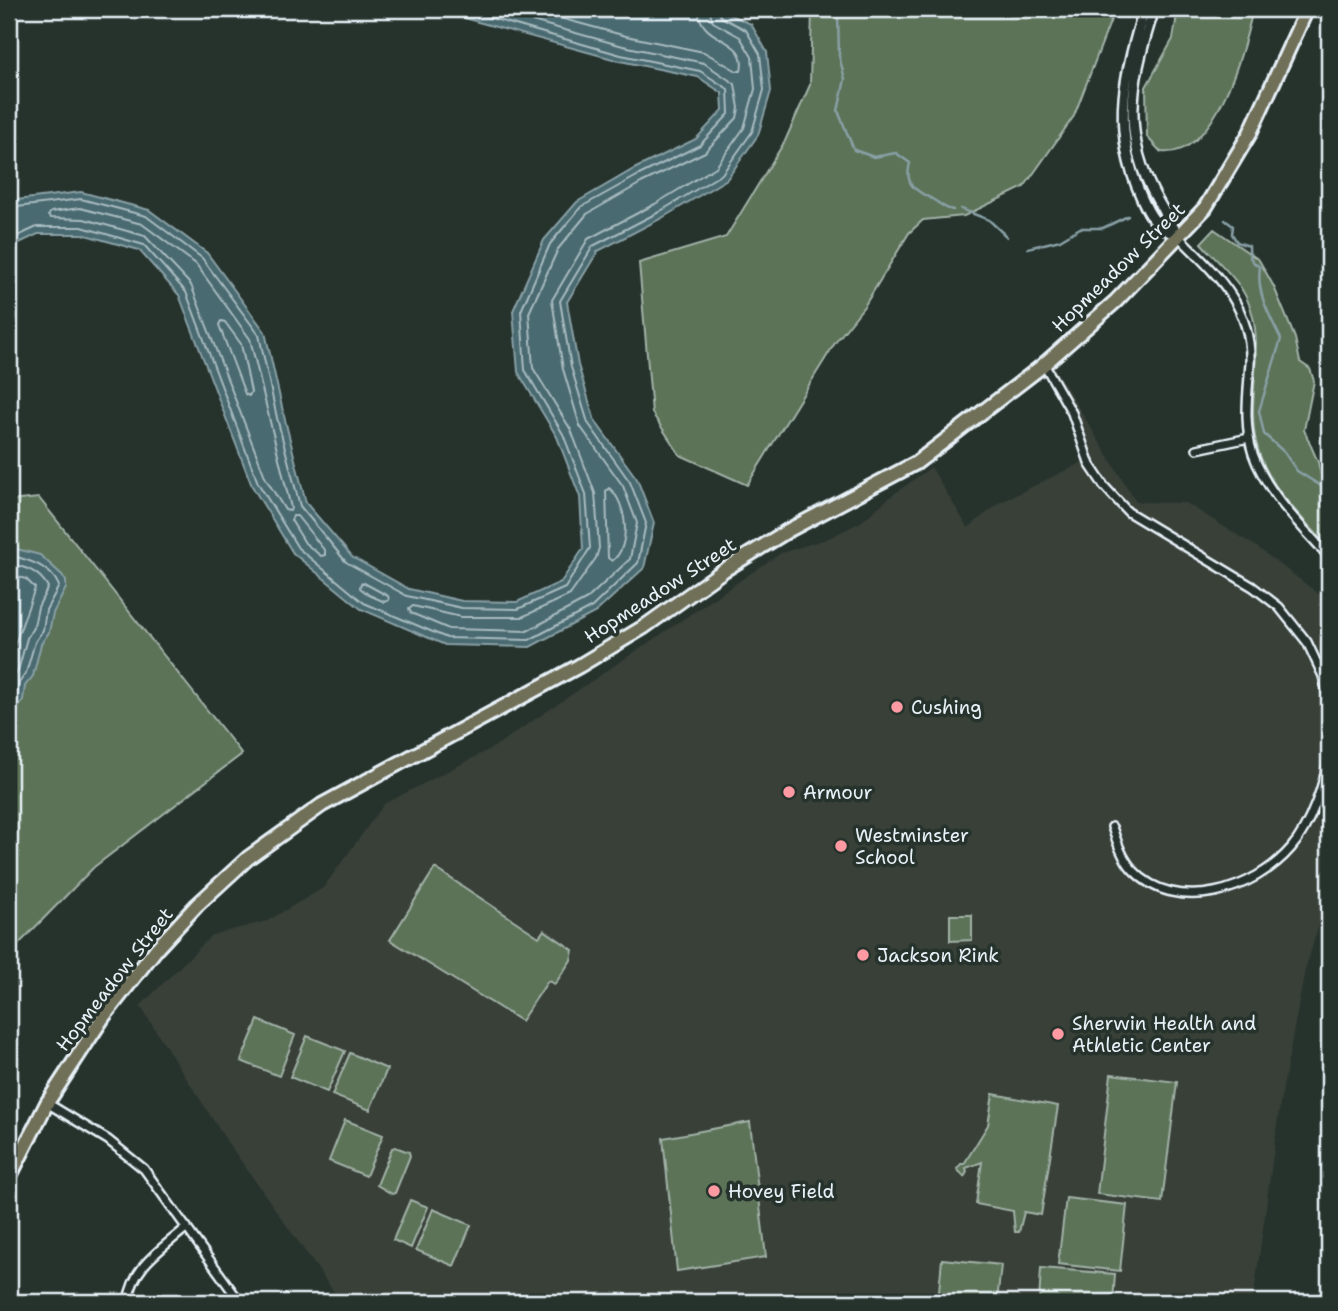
<svg xmlns="http://www.w3.org/2000/svg" width="1338" height="1311" font-family="'Shantell Sans',sans-serif">
<style>
.built{fill:#393f38}
.green{fill:#5c7358;stroke:#a2b2a8;stroke-width:2}
.water{fill:#496a6f;stroke:#89a0a6;stroke-width:2}
.lines{fill:none;stroke-linecap:round;stroke-linejoin:round}
.shore{stroke:#a8bbc1;stroke-width:2}
.stream{stroke:#89a0a6;stroke-width:2.5}
.minor-casing{stroke:#e8f1f8;stroke-width:12}
.tertiary-casing{stroke:#e8f1f8;stroke-width:14}
.trunk-casing{stroke:#e8f1f8;stroke-width:18}
.minor{stroke:#26332d;stroke-width:7}
.tertiary{stroke:#26332d;stroke-width:9}
.trunk{stroke:#706f59;stroke-width:12}
.poi-dot{fill:#ff9aa2;stroke:#26332d;stroke-width:2.5}
.labels{text-anchor:middle;stroke-width:7;stroke-linejoin:round;paint-order:stroke}
.street-label{font-size:19px;fill:#e8f1f8;stroke:#26332d}
.poi-label{font-size:19px;fill:#e8f1f8;stroke:#26332d;text-anchor:start}
</style>
<rect width="100%" height="100%" fill="#26332d"/>
<filter id="ink" filterUnits="userSpaceOnUse"><feTurbulence type="fractalNoise" baseFrequency=".0143" numOctaves="2"/><feDisplacementMap in="SourceGraphic" scale="14" xChannelSelector="R" yChannelSelector="G"/><feConvolveMatrix kernelMatrix="1 2 1 2 8 2 1 2 1" color-interpolation-filters="sRGB"/></filter>
<g filter="url(#ink)">
<path class="built" d="M1054,367L1136,502L1186,503L1257,547L1324,598L1329,606V892L1305,970L1280,1104L1253,1302H341L226,1140L140,1006L212,935L267,921L323,888L384,804L494,747L781,553L829,538L861,522L890,497L931,467L968,528L999,503L1093,457L1043,374Z"/>
<path class="green" d="M812,9H1115L1074,116L1024,187L964,216L923,220L909,233L865,305L835,343L747,485L680,455L652,413L639,263L726,237L785,141L810,85Z
M1178,9H1253C1244,49 1216,159 1161,152L1147,137L1146,87L1173,39Z
M1214,229L1259,260L1274,287L1295,338L1300,362L1310,369L1314,381L1304,430L1318,462L1326,497L1321,505L1329,510V547C1301,517 1265,484 1256,442C1245,391 1271,334 1241,288C1230,272 1214,258 1201,243Z
M39,498L242,754L94,867L9,954V501Z
M435,868L539,937L544,930L573,950L571,960L555,984L548,981L521,1021L390,940Z
M950,915H972V940L950,941Z
M258,1020L295,1035L279,1076L241,1061Z
M307,1036L345,1051L327,1092L290,1077Z
M350,1053L387,1069L370,1110L332,1095Z
M1111,1074L1177,1082L1162,1202L1097,1194Z
M993,1094L1058,1106L1041,1215L1024,1212L1019,1232H1015L1013,1211L976,1204L982,1162L966,1168L967,1172L964,1177L957,1169L961,1164H964L988,1125Z
M345,1120L383,1135L366,1176L329,1161Z
M750,1122L766,1257L677,1271L663,1138Z
M395,1147L409,1152L410,1156L395,1193L392,1194L377,1185L392,1148Z
M1066,1198L1127,1205L1120,1271L1058,1264Z
M410,1200L428,1207L411,1248L393,1240Z
M433,1209L471,1225L454,1266L416,1250Z
M942,1259L1001,1265L997,1302H938Z
M1041,1268L1115,1274L1113,1302H1039Z"/>
<path class="water" d="M437,9H718L751,24L767,52L771,91L758,135L727,179L662,218L598,251L567,302L578,365L595,421L637,479L654,523L644,568L596,612L530,647L445,645L361,609L293,553L252,486L179,295L139,250L82,234H38L9,248V201L81,192L149,210L207,253L265,332L284,416L306,503L352,557L409,589L462,601L517,602L561,582L583,549L580,497L557,437L518,372L513,311L544,240L577,202L634,169L696,139L723,110L722,93L698,77L620,61L478,22Z
M9,547L40,555L62,575L66,581V588L53,613L49,632L41,644L33,676L25,686L23,700L9,721Z"/>
<g class="lines">
<path class="shore" d="M488,9L623,46L704,63L735,84L739,108L737,118L705,152L641,183L587,214L558,249L529,313L533,368L571,430L595,493L599,548L596,558L570,595L522,617H461L413,606L409,609L411,613L449,629L527,631L587,599L630,559L637,523L623,486L580,426L563,369L552,300L588,239L655,204L716,167L744,128L755,89L752,57L740,37L713,22L709,9
M527,9L626,36L704,52L737,71H741C749,36 700,45 698,9
M9,208L81,199L146,216L202,258L259,335L277,418L300,506L346,562L407,596L462,608L518,609L565,588L590,548L586,494L563,434L525,370L521,311L550,244L581,207L637,176L700,145L729,114L728,89L700,71L621,55L459,9
M80,208L142,224L196,264L250,339L291,508L290,511L285,510L266,479L191,285L145,236L84,219L51,218L48,216L51,212Z
M9,240L37,227H82L144,245L186,292L258,483L298,548L364,603L447,638L529,640L592,607L638,563L646,523L630,482L588,423L571,367L560,301L593,246L659,212L722,174L752,132L764,90L760,54L746,30L721,17L717,9
M221,321L225,322L241,344L251,392L249,396L245,394L219,325Z
M609,488C627,502 632,547 612,561L608,558L606,491Z
M293,516H297L325,551V555L321,556L305,543L291,520Z
M9,555C29,560 51,566 59,586L46,610L43,630L35,642L26,673L19,683L17,697L9,711
M9,564C26,567 39,571 48,587L38,607L34,626L27,638L18,671L11,679L9,689
M9,575L26,579L35,588L9,661
M361,583H364L388,596L389,600L385,602L369,595L360,588Z"/>
<path class="stream" d="M840,9L838,15L839,56L845,79L838,111L854,150L874,157L896,153L910,163C904,185 915,190 932,199C940,203 944,209 953,210
M961,209L989,220L1007,237
M1225,220L1233,226L1232,234L1237,242L1249,246C1249,257 1250,261 1260,267C1256,294 1270,316 1281,339L1259,411L1264,434L1284,452L1297,471L1329,491
M1028,248L1060,240L1080,228H1103L1128,216"/>
<defs>
<path id="minor" d="M1179,237C1217,275 1252,306 1250,363C1248,394 1243,423 1253,454C1267,494 1302,526 1329,557
M1044,364L1072,413L1090,465L1104,486L1128,512L1253,587L1279,607L1307,642L1323,676L1329,702
M1197,449L1249,438
M1112,827C1117,842 1122,858 1133,870C1176,916 1255,890 1291,848C1310,826 1325,783 1329,754
M47,1103L108,1140L144,1169L240,1302
M128,1302C133,1265 161,1250 187,1227"/>
<path id="tertiary" d="M1144,9C1126,72 1112,119 1136,184C1141,196 1147,213 1156,222C1162,228 1172,233 1179,237
M1154,9C1134,72 1120,125 1151,188C1159,205 1169,220 1178,235"/>
<path id="trunk" d="M9,1178L47,1103L104,1016L157,948L197,905L248,858L322,805L579,666L644,627L724,570L789,530L916,463L1041,367L1116,301L1205,208L1250,133L1307,9"/>
</defs>
<use href="#minor" class="minor-casing"/>
<use href="#tertiary" class="tertiary-casing"/>
<use href="#trunk" class="trunk-casing"/>
<use href="#minor" class="minor"/>
<use href="#tertiary" class="tertiary"/>
<use href="#trunk" class="trunk"/>
</g>
</g>
<g class="poi-dot">
<circle cx="897" cy="707" r="7"/>
<circle cx="789" cy="792" r="7"/>
<circle cx="841" cy="846" r="7"/>
<circle cx="863" cy="955" r="7"/>
<circle cx="1058" cy="1034" r="7"/>
<circle cx="714" cy="1191" r="7"/>
</g>
<g class="labels">
<g class="street-label">
<text transform="translate(1118 267) rotate(-44)" y="7">Hopmeadow Street</text>
<text transform="translate(660 590) rotate(-33)" y="7">Hopmeadow Street</text>
<text transform="translate(114 979) rotate(-52)" y="7">Hopmeadow Street</text>
</g>
<g class="poi-label">
<text x="911" y="714">Cushing</text>
<text x="803" y="799">Armour</text>
<text x="855" y="842">Westminster<tspan x="855" dy="22">School</tspan></text>
<text x="877" y="962">Jackson Rink</text>
<text x="1072" y="1030">Sherwin Health and<tspan x="1072" dy="22">Athletic Center</tspan></text>
<text x="728" y="1198">Hovey Field</text>
</g>
</g>
<rect width="1338" height="1311" fill="none" stroke="#26332d" stroke-width="35"/>
<rect x="18" y="18" width="1303" height="1276" fill="none" stroke="#e8f1f8" stroke-width="2.5" filter="url(#ink)"/>
</svg>
